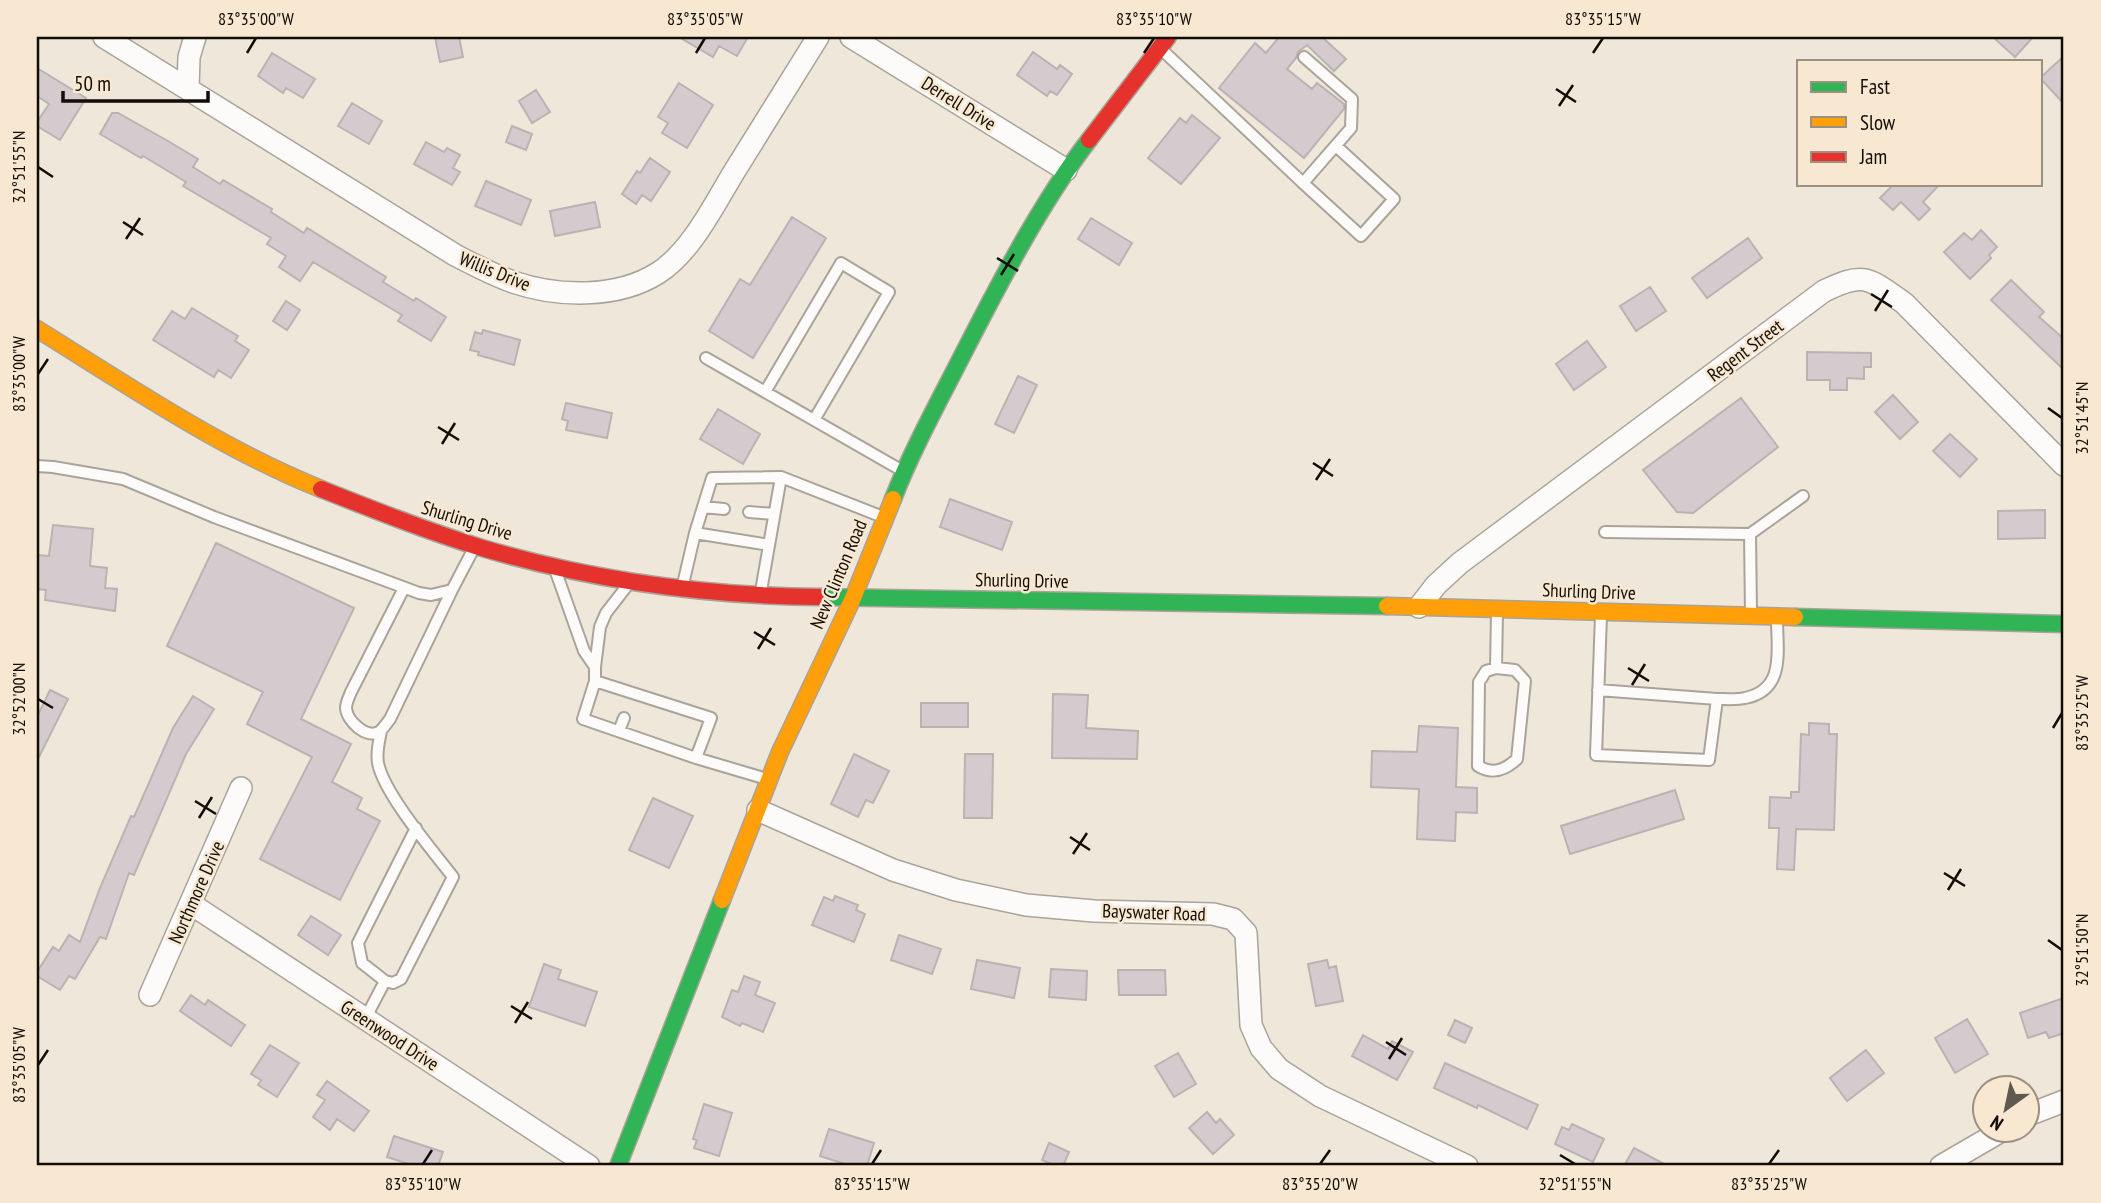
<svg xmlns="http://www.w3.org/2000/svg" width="2101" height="1203" font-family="'PT Sans Narrow',sans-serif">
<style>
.building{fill:#d5cbcf;stroke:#b9b3b1;stroke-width:2}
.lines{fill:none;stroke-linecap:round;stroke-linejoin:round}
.lane-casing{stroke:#aaa399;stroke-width:14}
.street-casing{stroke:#aaa399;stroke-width:24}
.fast-casing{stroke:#aaa399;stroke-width:19}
.slow-casing{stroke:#aaa399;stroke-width:19}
.jam-casing{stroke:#aaa399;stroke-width:19}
.lane{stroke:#fdfbf9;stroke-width:10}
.street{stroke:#fdfbf9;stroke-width:21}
.fast{stroke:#30b455;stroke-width:16}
.slow{stroke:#ff9f0a;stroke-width:16}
.jam{stroke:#e5322d;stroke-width:16}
.ticks{fill:none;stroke:#120d06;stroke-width:2.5}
.labels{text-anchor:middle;stroke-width:5;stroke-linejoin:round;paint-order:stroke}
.street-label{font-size:19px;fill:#120d06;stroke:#f8e8d1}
.neatline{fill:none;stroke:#120d06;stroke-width:2.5}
.ticks-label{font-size:18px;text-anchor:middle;fill:#120d06}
</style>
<rect width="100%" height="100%" fill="#efe7da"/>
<path class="building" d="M435,37H459L463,57L440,62Z
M679,37H748L737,56L719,46L713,57Z
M1279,37H1322L1346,59L1334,71L1307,45L1298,52L1296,58L1287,69L1312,89L1317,83L1344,104V109L1304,158L1219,88L1255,43L1266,53Z
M1993,37H2033L2015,57Z
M1033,52L1057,69L1060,65L1072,74L1057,95L1050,91L1047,96L1017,75Z
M272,53L315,79L303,98L286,88L283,93L258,76Z
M2064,56V104L2040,78Z
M37,68L86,98L60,140L37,126V122L49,104L37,96Z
M679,83L713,105L687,148L662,133L668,123L658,117Z
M536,90L550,112L532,123L519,101Z
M352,103L382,121L369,144L338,126Z
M112,113H118L168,141L198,159L193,167L220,184L223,180L272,209L271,212L304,233L307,228L386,277L383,282L414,301L416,298L446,317L431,341L398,321L402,315L313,262L300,281L279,267L286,256L267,244L271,238L183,186L186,182L143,156L141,158L100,134Z
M1192,115L1220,138L1181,184L1148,158L1180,118L1186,123Z
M512,126L532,134L526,150L506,142Z
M426,142L444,152L447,148L460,155L453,168L460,172L452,185L414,164Z
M650,158L670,172L651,201L642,195L636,204L622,194L637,171L640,173Z
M486,181L531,200L521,225L475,206Z
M1894,184H1940L1923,202L1930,209L1919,220L1901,202L1893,210L1880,198Z
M595,202L600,227L555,236L550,211Z
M792,217L826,238L753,358L709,331L740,279L750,285Z
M1091,218L1132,243L1119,265L1078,239Z
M1981,230L1997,247L1989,255L1991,258L1970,279L1944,252L1964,233L1972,240Z
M1748,238L1762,258L1707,298L1692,278Z
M2011,280L2044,312L2039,317L2064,339V370L1991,300Z
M1650,287L1666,311L1636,331L1620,306Z
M286,301L300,310L287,330L273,321Z
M192,308L238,336L235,341L249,350L231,378L218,370L214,377L153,340L172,311L185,319Z
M483,330L520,340L514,365L478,355L479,352L470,350L475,332L482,334Z
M1587,341L1606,367L1574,390L1556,364Z
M1807,352L1871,353V367H1864V379L1847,378V390H1830V380H1807Z
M1018,376L1037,385L1014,433L995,424Z
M1893,395L1918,422L1900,439L1875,412Z
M1741,398L1778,447L1693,513L1677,512L1643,470Z
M566,403L612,413L607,438L566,430L568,421L562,419Z
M718,409L760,434L743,464L700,439Z
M1950,434L1977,459L1960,477L1933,451Z
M950,499L1012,522L1002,550L940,527Z
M2045,510V538L1998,539V511Z
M53,525L93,529L90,566L107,568L105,588L117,589L115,611L45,600L46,590L37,589V555L49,556Z
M216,543L354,608L301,719L351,744L332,782L362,798L357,809L380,821L340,900L260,859L312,757L247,724L263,692L167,646Z
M50,690L68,699L37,761V717Z
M1053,694L1088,695L1086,728L1138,731L1137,759L1052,758Z
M193,696L214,709L186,754L134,875L129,873L106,939L100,937L75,979L69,976L60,990L37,976V972L53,947L59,951L69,935L80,942L100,888L131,816L134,817L173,728Z
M921,703H968V727H921Z
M1809,723L1829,724V734H1837L1834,830L1796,829L1794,870L1777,869L1779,828H1769L1770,797L1791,798V792H1799L1801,734L1809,735Z
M1419,726L1458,728L1456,787L1477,788V813L1456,812L1455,841L1417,839L1419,789L1371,787L1372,751L1417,752Z
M854,754L889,771L873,803L866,800L858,817L831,804Z
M965,754H993L992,818H964Z
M1675,790L1684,819L1570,854L1561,826Z
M653,798L693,816L669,868L629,850Z
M835,896L858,905L856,910L865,914L854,942L812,925L824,897L833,901Z
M311,916L341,935L328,955L298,935Z
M899,935L941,949L932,974L891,960Z
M977,960L1020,968L1014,998L971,989Z
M1327,960L1329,968L1336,966L1343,1001L1316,1006L1308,964Z
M544,964L561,970L558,979L597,992L585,1026L529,1007Z
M1051,969L1087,971L1086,1000L1049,997Z
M1118,970H1165L1166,995H1119Z
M744,976L760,982L755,995L775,1003L763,1032L742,1023L740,1026L722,1017L732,990L738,992Z
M191,995L205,1005L208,1000L245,1025L231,1046L180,1011Z
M2064,998V1033L2049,1038L2046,1032L2028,1038L2020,1013Z
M1967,1019L1988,1054L1955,1073L1935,1038Z
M1455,1020L1472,1028L1465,1043L1448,1035Z
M1363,1035L1388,1049L1392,1041L1413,1052L1397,1080L1352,1056Z
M270,1045L299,1063L277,1097L258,1085L261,1080L251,1074Z
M1866,1050L1884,1073L1847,1101L1830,1078Z
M1178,1053L1196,1084L1174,1097L1155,1066Z
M1445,1063L1538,1105L1527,1129L1478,1105L1477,1108L1434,1088Z
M327,1081L369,1111L354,1131L337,1119L330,1130L313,1117L325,1100L317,1095Z
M704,1104L732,1113L719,1156L694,1148L697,1140L693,1139Z
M1207,1112L1216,1123L1220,1119L1234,1135L1213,1154L1189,1128Z
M1572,1124L1604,1139L1593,1162L1555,1144L1562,1127L1569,1130Z
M829,1129L874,1143L867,1166H851L820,1156Z
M394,1136L443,1152L438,1166H415L387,1157Z
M1049,1143L1069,1152L1063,1166H1056L1042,1160Z
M1634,1148L1668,1166H1624Z"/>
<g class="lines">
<defs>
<path id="lane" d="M1160,48L1303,183
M1304,57L1352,99L1351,128L1303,183L1361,236L1394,199L1336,146
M706,358L901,470
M765,392L841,263L889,292L814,420
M37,466L53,467L123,479L214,517L419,593L431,595L452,590L474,548
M703,507L724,509
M749,512L774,514
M1605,532L1750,534L1751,613
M695,533L712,478L781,477
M1750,534L1803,496
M556,572L584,651L595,667
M683,584L695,533L769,545
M627,586L606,613L600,627L595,667V681L583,719L696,758L767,779
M404,588L351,692C349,697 346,703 346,708C347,721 366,739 379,732C383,729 387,723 390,719L452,590
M761,591L781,477L883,517
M1601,615L1596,755L1709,760L1717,699C1726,699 1737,700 1745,698C1786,690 1777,650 1777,619
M1496,668L1515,670L1525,681L1517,759C1505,770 1493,775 1478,766L1479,682L1486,671L1496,668L1497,612
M595,681L711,718L696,758
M1598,690L1717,699
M381,731C379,742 376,752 378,763C384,794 433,851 453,877L401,979L393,983L385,981L362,963L358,943L416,828
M619,731L624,718
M365,1019L385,981"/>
<path id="street" d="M104,37L455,255C474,265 493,275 513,282C557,297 617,299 658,273C691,252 714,205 734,172C762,127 790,82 818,37
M851,37L1066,170
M188,89L189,57L195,37
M1419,607L1436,585L1460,563L1824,291C1865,271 1868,278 1904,303L2064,465
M758,810L893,870L956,890L1026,905L1094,911L1213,914L1233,919L1246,933L1251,1025L1261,1048L1279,1069L1320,1096L1467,1166
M191,904L589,1166
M150,995L241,788
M2028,1115L2064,1101
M1941,1166L2003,1130"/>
<path id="fast" d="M893,499C912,450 938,403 962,356C999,284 1040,204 1089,140
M820,597L1387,606
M1795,617L2064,624
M618,1166L722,900"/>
<path id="slow" d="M37,329C127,385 223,450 321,489
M1387,606L1795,617
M722,900L780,752L853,598L893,499"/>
<path id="jam" d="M1089,140L1168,37
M321,489C374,510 427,531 482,548C591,580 705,596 820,597"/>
</defs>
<use href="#lane" class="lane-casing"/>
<use href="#street" class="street-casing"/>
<use href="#fast" class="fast-casing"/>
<use href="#slow" class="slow-casing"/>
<use href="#jam" class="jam-casing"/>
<use href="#lane" class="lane"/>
<use href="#street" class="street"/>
<use href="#fast" class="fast"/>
<use href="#slow" class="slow"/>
<use href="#jam" class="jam"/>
</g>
<path class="ticks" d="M247,53L256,38M696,53L705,38M1144,53L1154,38M1593,53L1603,38M1556,89L1576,102M1559,106L1573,85M38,167L53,177M123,222L143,235M126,239L140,218M997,258L1018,271M1001,275L1014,254M1871,294L1892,307M1875,311L1888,290M38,374L48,359M2048,408L2062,418M438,427L459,440M442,444L455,423M1313,463L1333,476M1316,480L1330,459M754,632L775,645M758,649L771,628M1628,668L1649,681M1632,685L1645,664M38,699L53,708M2053,728L2062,713M195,801L216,814M199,818L212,797M1070,837L1090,850M1073,854L1087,833M1944,873L1965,886M1948,890L1961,869M2048,940L2062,950M511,1006L532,1019M515,1023L528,1002M1386,1042L1406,1055M1389,1059L1402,1038M38,1065L48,1050M1560,1155L1575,1164M423,1164L432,1150M872,1164L881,1150M1320,1164L1330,1150M1769,1164L1779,1150"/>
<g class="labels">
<g class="street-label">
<text transform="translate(959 103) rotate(32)" y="7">Derrell Drive</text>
<text transform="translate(495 271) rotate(22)" y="7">Willis Drive</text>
<text transform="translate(1745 350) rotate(-37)" y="7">Regent Street</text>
<text transform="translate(467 520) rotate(17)" y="7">Shurling Drive</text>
<text transform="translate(838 574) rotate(-67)" y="7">New Clinton Road</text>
<text transform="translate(1022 580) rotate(1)" y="7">Shurling Drive</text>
<text transform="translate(1589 591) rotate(2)" y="7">Shurling Drive</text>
<text transform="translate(196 892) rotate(-66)" y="7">Northmore Drive</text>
<text transform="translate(1154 912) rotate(2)" y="7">Bayswater Road</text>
<text transform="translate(390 1035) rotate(33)" y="7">Greenwood Drive</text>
</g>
</g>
<rect width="2101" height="1203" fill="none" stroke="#f8e8d1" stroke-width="77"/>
<rect x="1797" y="60" width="245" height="126" fill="#f8e8d1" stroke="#9c9080" stroke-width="2"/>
<rect x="1811" y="82" width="35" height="10" fill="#30b455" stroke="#9c9080" stroke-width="2"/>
<text x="1860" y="94" font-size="21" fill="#120d06">Fast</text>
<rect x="1811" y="117" width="35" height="10" fill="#ff9f0a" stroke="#9c9080" stroke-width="2"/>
<text x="1860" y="130" font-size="21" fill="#120d06">Slow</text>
<rect x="1811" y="152" width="35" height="10" fill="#e5322d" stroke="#9c9080" stroke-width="2"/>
<text x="1860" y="164" font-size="21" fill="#120d06">Jam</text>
<g transform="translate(2006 1109) rotate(213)"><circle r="33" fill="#f8e8d1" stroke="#9c9080" stroke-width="2"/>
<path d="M0-5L12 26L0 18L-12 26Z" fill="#5f5950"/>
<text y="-10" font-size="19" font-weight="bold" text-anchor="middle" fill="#120d06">N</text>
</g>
<path d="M63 91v10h145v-10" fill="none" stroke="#120d06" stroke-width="3.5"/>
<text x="74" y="91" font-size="21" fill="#120d06" stroke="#f8e8d1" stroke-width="5" paint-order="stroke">50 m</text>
<rect x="38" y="38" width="2024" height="1126" class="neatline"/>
<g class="ticks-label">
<text x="256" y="25">83°35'00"W</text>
<text x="705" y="25">83°35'05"W</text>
<text x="1154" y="25">83°35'10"W</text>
<text x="1603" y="25">83°35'15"W</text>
<text transform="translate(19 167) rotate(-90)" y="6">32°51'55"N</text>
<text transform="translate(19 374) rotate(-90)" y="6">83°35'00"W</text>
<text transform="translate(2082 418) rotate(-90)" y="6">32°51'45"N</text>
<text transform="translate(19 699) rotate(-90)" y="6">32°52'00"N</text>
<text transform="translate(2082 713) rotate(-90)" y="6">83°35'25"W</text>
<text transform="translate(2082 950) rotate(-90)" y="6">32°51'50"N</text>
<text transform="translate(19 1065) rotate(-90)" y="6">83°35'05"W</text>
<text x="423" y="1190">83°35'10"W</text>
<text x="872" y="1190">83°35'15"W</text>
<text x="1320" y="1190">83°35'20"W</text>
<text x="1575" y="1190">32°51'55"N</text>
<text x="1769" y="1190">83°35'25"W</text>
</g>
</svg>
